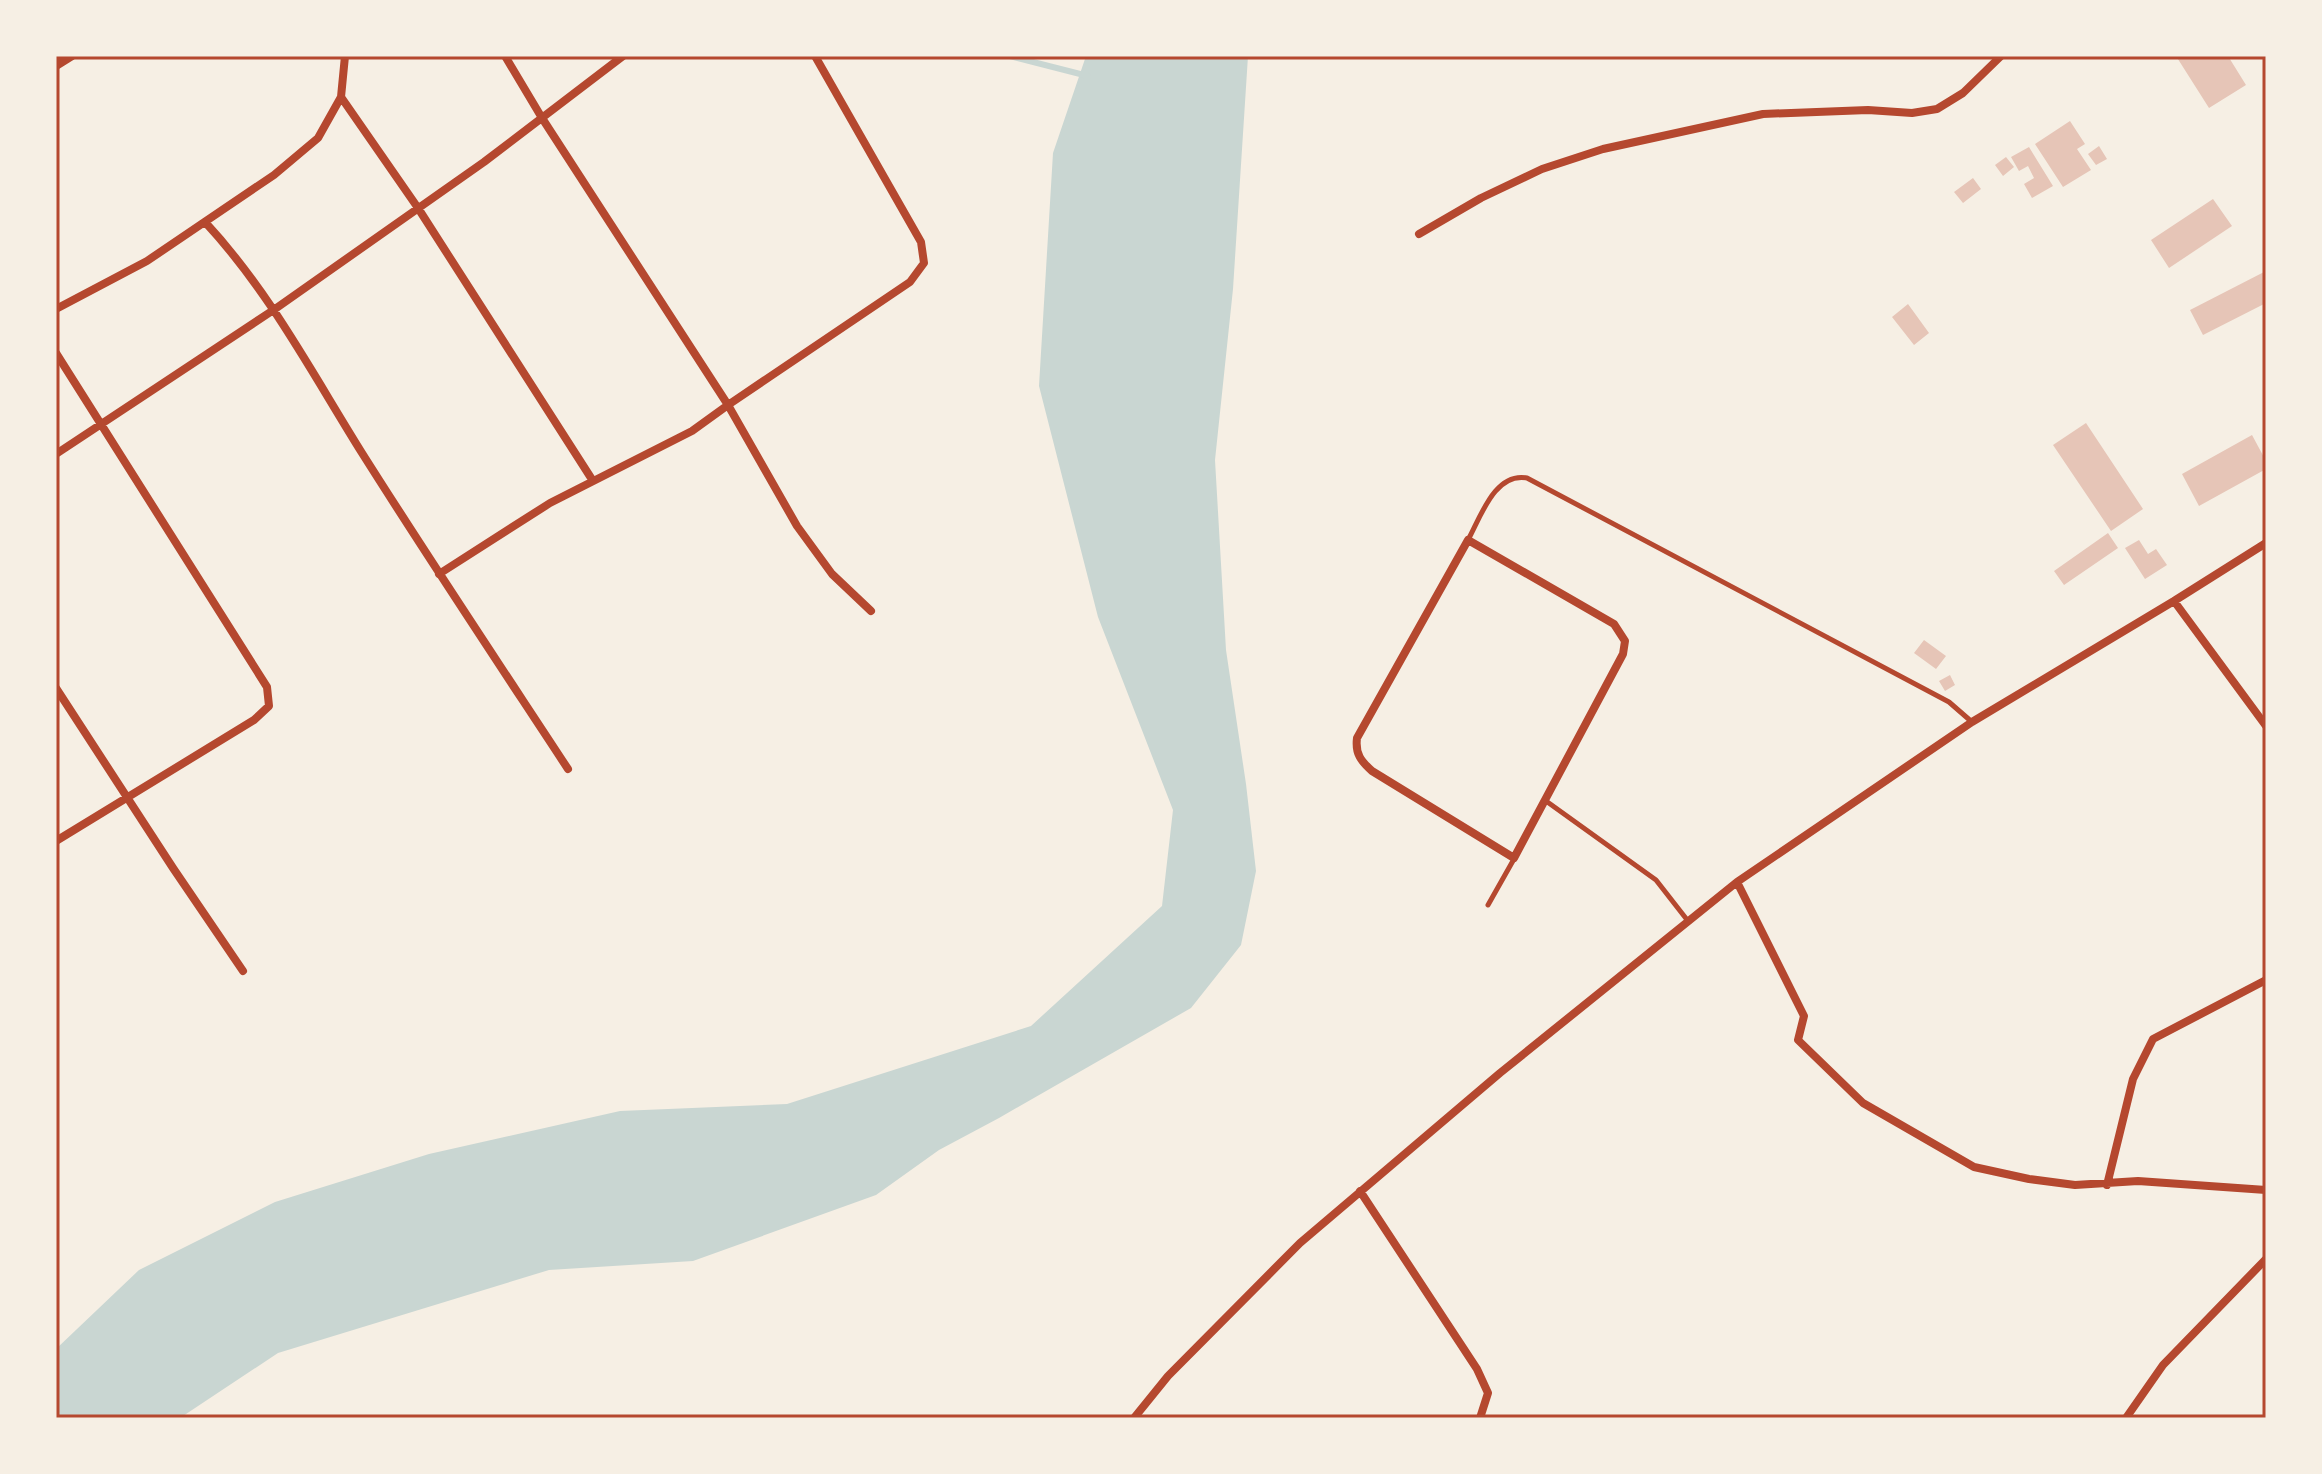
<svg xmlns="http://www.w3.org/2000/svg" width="2322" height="1474" font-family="Jost,sans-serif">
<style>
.water{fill:#c9d6d2}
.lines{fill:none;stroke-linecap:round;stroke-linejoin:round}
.stream{stroke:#c9d6d2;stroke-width:6}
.building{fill:#e6c5b7}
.service{stroke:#b5482f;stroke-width:5}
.minor{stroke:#b5482f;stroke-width:8}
.neatline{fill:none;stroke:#b5482f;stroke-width:3}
</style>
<rect width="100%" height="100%" fill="#f6efe4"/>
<path class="water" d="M1086,56H1248L1233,289L1215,460L1226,650L1246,784L1256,871L1241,945L1191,1008L999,1118L939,1150L876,1195L693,1261L549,1270L278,1353L180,1418H56V1349L139,1270L275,1202L429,1154L620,1111L787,1104L1031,1026L1162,906L1173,810L1098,617L1039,386L1053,153Z"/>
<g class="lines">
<path class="stream" d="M1010,56L1088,76"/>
</g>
<path class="building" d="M2176,56H2228L2246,85L2209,108Z
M2070,121L2085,144L2077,149L2091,170L2063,187L2035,144Z
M2099,146L2107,159L2096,165L2088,154Z
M2029,147L2053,186L2032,198L2024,184L2034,178L2028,166L2019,171L2011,157Z
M2006,157L2014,167L2003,176L1995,165Z
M1973,178L1981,189L1963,203L1954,192Z
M2213,199L2232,226L2169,268L2151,240Z
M2264,272L2266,277V303L2203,335L2190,310Z
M1908,304L1929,333L1914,345L1892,317Z
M2086,423L2143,509L2111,531L2053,445Z
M2252,435L2266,461V469L2199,506L2182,474Z
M2108,533L2118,548L2064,585L2054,571Z
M2139,540L2148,554L2156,549L2167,565L2145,579L2125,548Z
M1924,640L1946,656L1936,669L1914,653Z
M1950,675L1955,685L1945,691L1939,681Z"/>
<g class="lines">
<path class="service" d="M1468,540C1481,516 1495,472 1527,478L1949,702L1972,722
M1546,801L1656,880L1688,921
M1488,905L1514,859"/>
<path class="minor" d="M815,56L921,242L924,263L910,282L728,405L797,526L832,574L871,611
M56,66L72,56
M341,97L418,208L593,481
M205,222C269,291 312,373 362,453C429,559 499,664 568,769
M1419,234L1481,198L1542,169L1603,149L1763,114L1868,110L1912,113L1937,109L1963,93L2001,56
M56,309L147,261L274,175L318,138L341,97L345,56
M56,353L267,687L269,706L254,720L56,841
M56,454L275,309L484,162L623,56
M1468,540L1614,624L1625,641L1623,654L1514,858L1372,771C1361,761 1355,754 1357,738Z
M439,574L550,503L692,431L728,405L542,118L505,56
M2174,601L2266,726
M56,688L173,868L243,971
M1737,882L1804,1016L1798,1040L1863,1103L1974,1167L2029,1179L2075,1185L2138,1181L2266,1190
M2107,1185L2133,1079L2153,1039L2266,980
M1360,1191L1477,1369L1488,1393L1480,1418
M1134,1418L1168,1376L1300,1243L1500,1073L1737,882L1972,722L2174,601L2266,543
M2126,1418L2163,1365L2266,1259"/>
</g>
<rect width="2322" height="1474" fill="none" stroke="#f6efe4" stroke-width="116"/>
<rect x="58" y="58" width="2206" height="1358" class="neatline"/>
</svg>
